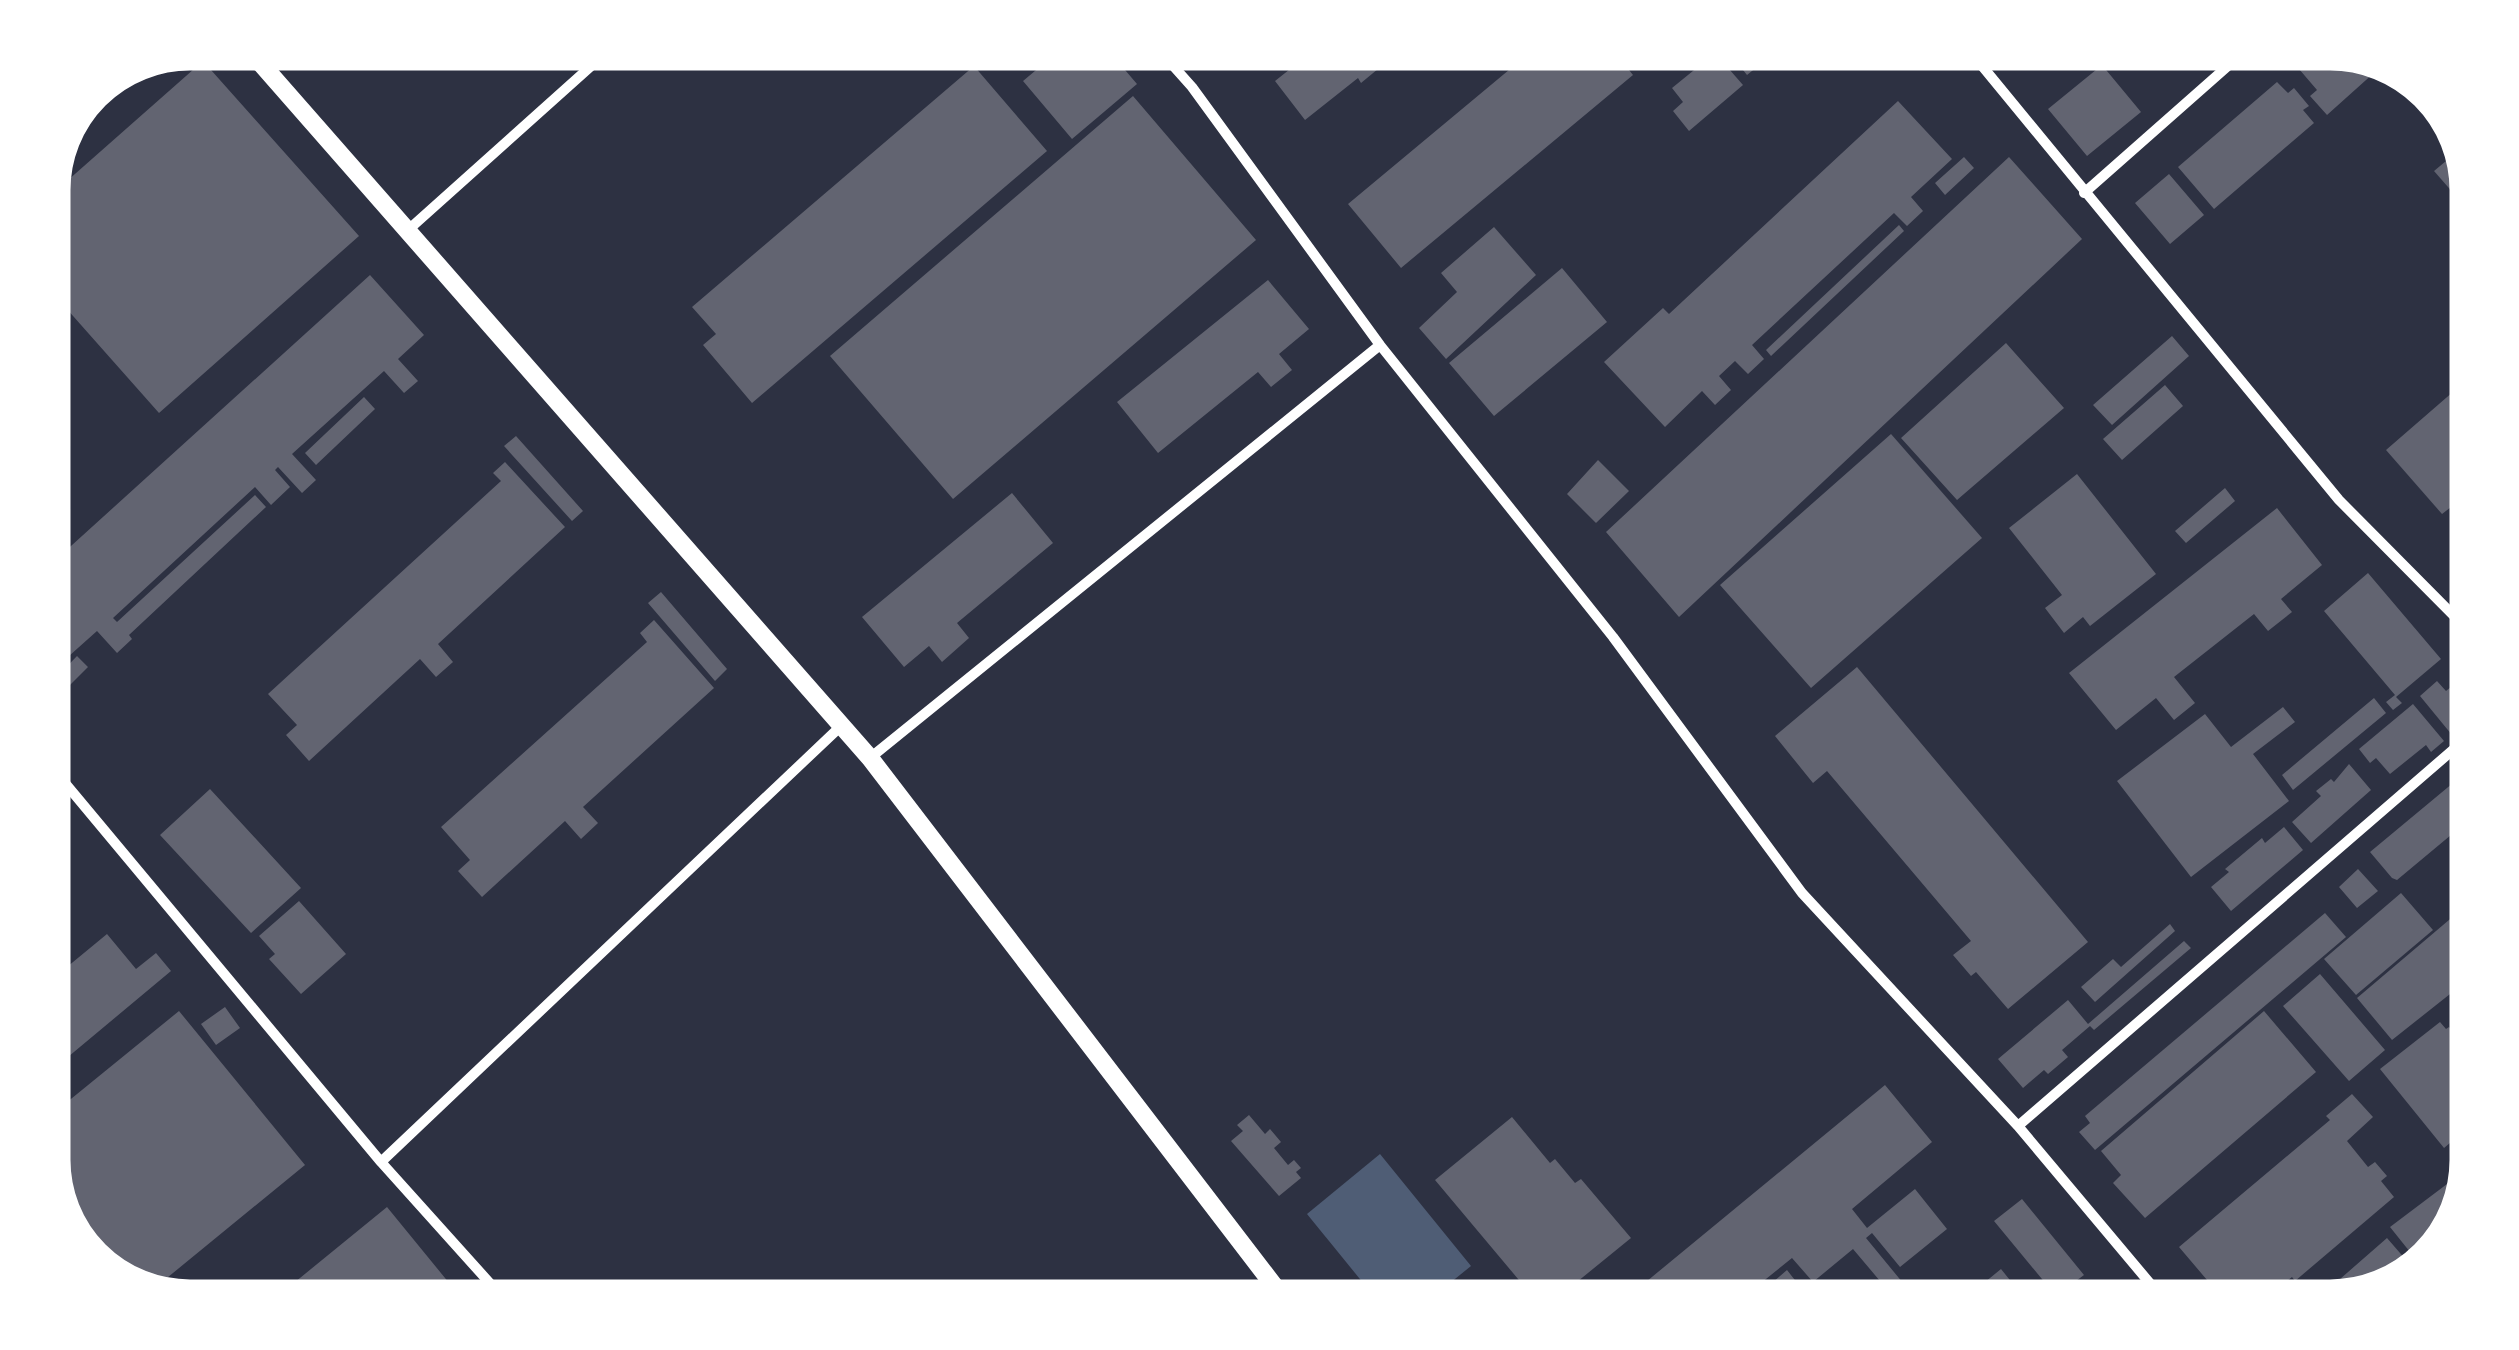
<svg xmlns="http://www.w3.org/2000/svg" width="2519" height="1350" font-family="'Varela Round',sans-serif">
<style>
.water{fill:#4f5d75}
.building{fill:#626471}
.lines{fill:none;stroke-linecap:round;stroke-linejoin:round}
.minor{stroke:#fff;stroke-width:10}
.tertiary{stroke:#fff;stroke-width:18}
.rim{fill:none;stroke:#fff;stroke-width:5}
</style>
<rect width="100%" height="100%" fill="#2d3142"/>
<path class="water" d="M1380,1154L1471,1266L1429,1300H1377L1307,1214Z"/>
<path class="building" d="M909,50H941L922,66Z
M1060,50H1108L1137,84L1072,139L1023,81Z
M1314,50H1401L1361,83L1358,78L1305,120L1275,81Z
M1533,50H1613L1633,75L1401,268L1348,204Z
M1727,50H1778L1747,75Z
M2307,50H2330L2385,63L2327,115L2310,96L2317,90L2293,62Z
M1715,53L1743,85L1689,131L1673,111L1683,102L1672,88Z
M203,61L359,236L159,413L50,290V196Z
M2102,65L2141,112L2087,156L2048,109Z
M974,66L1047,151L752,403L703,345L716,334L692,307Z
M2402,73L2446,112L2469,180V211L2434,171L2458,151L2395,79Z
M2277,82L2288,93L2294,88L2309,106L2303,110L2314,123L2214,209L2178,167Z
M1133,96L1256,240L953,499L830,356Z
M1898,101L1952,159L1911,197L1923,211L1907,226L1894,213L1752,345L1764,359L1748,374L1735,361L1719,376L1731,390L1715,405L1702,391L1665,427L1604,362L1663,308L1669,314Z
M1964,157L1974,168L1945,195L1935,183Z
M2009,157L2082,239L1679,617L1606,532Z
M2169,174L2204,215L2170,244L2135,203Z
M1899,225L1904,231L1771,356L1766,350Z
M1494,227L1536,275L1446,359L1419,328L1457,292L1441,273Z
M1562,268L1607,322L1494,416L1449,363Z
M370,275L424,335L398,359L418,381L404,393L384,371L292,454L316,480L302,493L278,467L275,470L290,487L271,505L255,487L113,618L117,622L255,495L266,507L129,635L132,639L117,653L97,631L50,673V565Z
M1268,280L1309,329L1279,354L1292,370L1271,387L1258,372L1158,453L1117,402Z
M2172,336L2189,356L2112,425L2093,405Z
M2006,343L2064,408L1957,500L1901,438Z
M2469,378V520L2455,504L2442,514L2386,450Z
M2165,385L2183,406L2122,460L2103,439Z
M364,397L375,409L316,465L305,453Z
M1891,434L1982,538L1811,688L1720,585Z
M516,436L583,511L572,521L504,446Z
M1598,460L1629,491L1596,523L1567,494Z
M505,462L565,527L438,644L453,662L436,677L420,659L309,761L286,735L297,725L268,694L501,481L493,473Z
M2077,474L2156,574L2090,626L2083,617L2064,633L2045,608L2062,595L2009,528Z
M2225,488L2235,501L2186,543L2175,531Z
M1012,493L1053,543L957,623L969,638L942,662L929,646L904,667L862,617Z
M2277,508L2322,565L2281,599L2292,612L2268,631L2254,614L2174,677L2195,703L2174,720L2156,698L2116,730L2069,673Z
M2469,528V555L2456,540Z
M2368,573L2441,659L2396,697L2402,703L2393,710L2386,702L2395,695L2324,611Z
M661,592L727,669L715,681L648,603Z
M654,620L714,688L583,807L598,823L581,839L565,821L482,897L458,871L470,860L441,827L647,642L640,633Z
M77,656L88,667L58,697L50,690V684Z
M1857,667L2088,942L2008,1009L1976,972L1971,976L1953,955L1971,941L1827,771L1813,783L1775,736Z
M2469,672V721L2452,735L2420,696L2437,681L2446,691Z
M2374,698L2386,713L2293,790L2282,775Z
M2413,704L2444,741L2431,752L2426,745L2390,774L2376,758L2370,763L2359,749Z
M2283,707L2295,722L2253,754L2289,801L2191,877L2117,781L2205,714L2231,747Z
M2349,764L2371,790L2311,843L2292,822L2321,796L2316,791L2331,779L2334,782Z
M2469,767V820L2397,880L2392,878L2370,852L2453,783L2457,788L2467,779L2462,773Z
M210,789L301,888L251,933L160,835Z
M2284,827L2303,850L2231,911L2211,887L2229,872L2225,869L2262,838L2265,843Z
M2358,869L2378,891L2357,908L2339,887Z
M2401,893L2433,930L2356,995L2324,959Z
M299,901L346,954L301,994L269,959L275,954L259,936Z
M2469,903V979L2392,1040L2357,998Z
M2325,913L2346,937L2095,1150L2079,1132L2090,1123L2085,1116Z
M2170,924L2175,931L2095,1002L2081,987L2113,959L2121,967Z
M107,934L136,969L156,953L171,971L50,1072V981Z
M2184,941L2191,948L2094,1030L2090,1026L2062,1050L2068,1057L2048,1074L2044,1070L2023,1088L1998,1059L2068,1000L2088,1024Z
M2320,974L2385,1050L2349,1081L2283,1006Z
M2460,1005L2469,1016L2461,1025L2451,1012Z
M225,1007L240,1028L216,1045L201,1024Z
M179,1011L305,1165L151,1291L127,1285L74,1239L50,1171V1116Z
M2264,1011L2316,1072L2145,1218L2113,1183L2121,1175L2101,1151Z
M2440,1022L2446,1029L2449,1027L2469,1051V1127L2444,1148L2380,1069Z
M1885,1085L1932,1142L1852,1209L1867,1228L1915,1189L1947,1229L1900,1267L1872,1233L1866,1238L1917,1300H1896L1853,1249L1813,1282L1792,1258L1740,1300H1624Z
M2352,1094L2373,1117L2347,1141L2368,1167L2375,1162L2387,1176L2381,1181L2394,1197L2295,1281L2292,1277L2265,1300H2224L2179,1247L2330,1120L2326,1116Z
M1249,1115L1265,1134L1270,1129L1281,1142L1274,1148L1288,1165L1294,1160L1301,1168L1296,1172L1301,1178L1279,1196L1231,1141L1243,1131L1237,1125Z
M1512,1117L1550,1163L1555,1159L1575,1183L1581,1179L1631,1238L1572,1286L1583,1300H1564L1550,1284L1534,1298L1435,1180Z
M2447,1184L2460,1200L2454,1223L2418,1262L2390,1227Z
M2022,1199L2084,1275L2056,1296L1994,1221Z
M387,1207L463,1300H273Z
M2387,1238L2413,1268L2400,1281L2331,1300L2324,1293Z
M2001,1269L2026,1300H1952L1974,1282L1979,1287Z
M1787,1270L1798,1284L1778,1300H1759L1756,1297Z"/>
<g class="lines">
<path class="minor" d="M1159,50L1192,87L1380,345L1613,637L1802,893L2018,1126L2164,1300
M1969,50L2339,500L2469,631
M2084,193L2246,50
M407,231L609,50
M870,758L1380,345
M50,765L381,1162L505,1300
M2018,1126L2469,736
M381,1162L841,726"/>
<path class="tertiary" d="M249,50L870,758L1285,1300"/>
</g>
<path d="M0 0H2519V1350H0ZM190 68H2330A122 122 0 0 1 2452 190V1160A122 122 0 0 1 2330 1282H190A122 122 0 0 1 68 1160V190A122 122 0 0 1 190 68Z" fill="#fff" fill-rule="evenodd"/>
<path class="rim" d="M190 68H2330A122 122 0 0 1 2452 190V1160A122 122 0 0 1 2330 1282H190A122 122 0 0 1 68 1160V190A122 122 0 0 1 190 68Z"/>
</svg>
